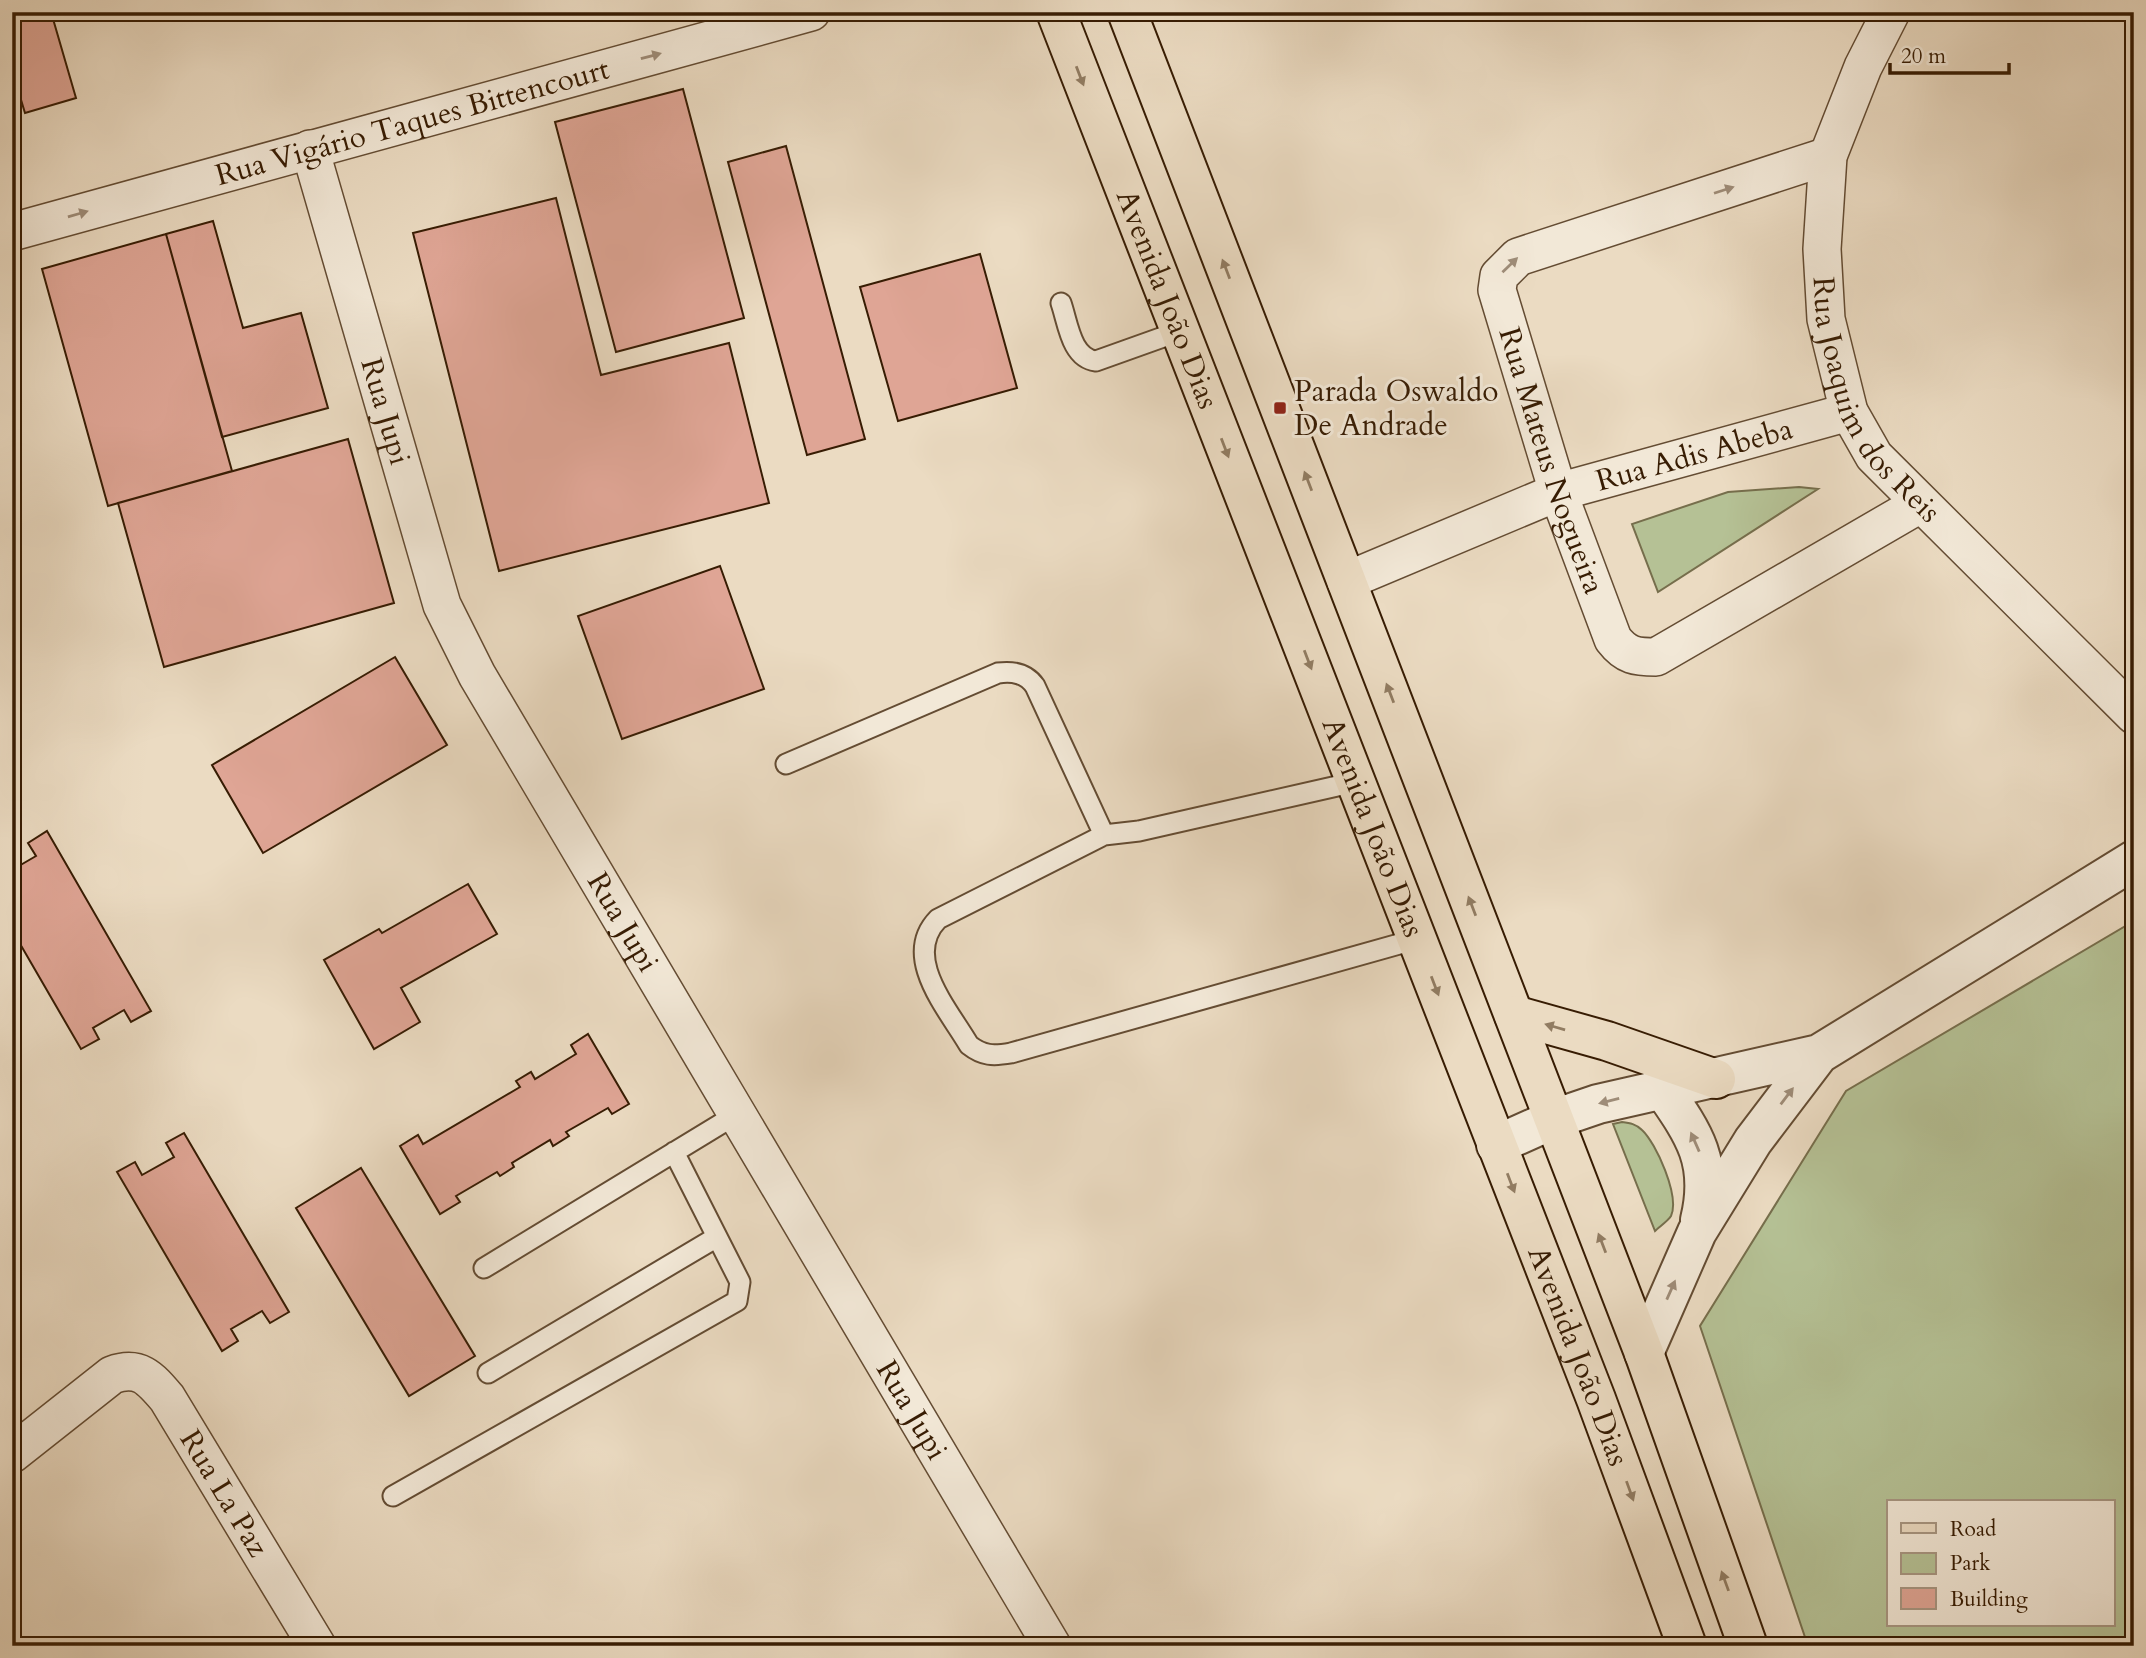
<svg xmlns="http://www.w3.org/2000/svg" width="2146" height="1658" font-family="Cardo,serif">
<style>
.green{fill:#b5c195;stroke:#766e4c;stroke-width:2;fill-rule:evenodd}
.building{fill:#dfa595;stroke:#371c03;stroke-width:2}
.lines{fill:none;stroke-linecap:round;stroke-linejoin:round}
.service-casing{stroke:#644c33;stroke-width:23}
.minor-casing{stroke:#644c33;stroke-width:40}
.tertiary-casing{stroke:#644c33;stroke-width:42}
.primary-casing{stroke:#371c03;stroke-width:42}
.service{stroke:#f2e8d7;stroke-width:19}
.minor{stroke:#f2e8d7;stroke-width:37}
.tertiary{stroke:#f2e8d7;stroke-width:38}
.primary{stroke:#ebdbc2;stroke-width:38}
.oneway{fill:#9e8c78}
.oneway2{fill:#917c62}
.poi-dot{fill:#8f2418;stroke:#f2e8d7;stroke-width:2.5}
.labels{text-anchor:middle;stroke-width:6;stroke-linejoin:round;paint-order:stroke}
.street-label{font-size:30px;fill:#371c03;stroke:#f2e8d7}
.poi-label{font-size:30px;fill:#371c03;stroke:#f2e8d7;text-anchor:start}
</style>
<rect width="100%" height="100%" fill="#ebdbc2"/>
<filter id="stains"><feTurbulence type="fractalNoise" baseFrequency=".00286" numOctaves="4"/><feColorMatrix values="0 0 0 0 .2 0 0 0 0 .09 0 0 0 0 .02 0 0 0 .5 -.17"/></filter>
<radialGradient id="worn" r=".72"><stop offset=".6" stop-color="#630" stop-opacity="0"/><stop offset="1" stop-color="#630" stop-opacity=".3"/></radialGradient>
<path class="green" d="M1799,487L1818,489L1658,592L1632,524L1728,492Z
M2134,921V1646H1808L1700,1326L1846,1091ZM1889,1502H2113V1625H1889Z
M1622,1122C1630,1123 1636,1124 1642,1130C1656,1143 1680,1196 1671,1216C1668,1221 1659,1227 1655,1231L1613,1124Z"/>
<path class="building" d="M12,12H51L76,98L25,113L12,70Z
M683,89L744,318L616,352L555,122Z
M786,146L865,439L807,455L728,162Z
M556,198L601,375L729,343L769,503L499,571L413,233Z
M213,221L243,328L301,313L328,408L222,437L166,234Z
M166,234L232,471L108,506L42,269Z
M980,254L1017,388L898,421L860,287Z
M348,439L394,603L164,667L118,503Z
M720,566L764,689L622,739L578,616Z
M395,657L447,745L263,853L212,765Z
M47,831L151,1011L131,1022L124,1010L93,1028L99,1039L81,1049L12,930V870L36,856L28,843Z
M468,884L497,934L401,988L420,1022L374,1049L324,960L379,929L382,933Z
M588,1034L629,1104L612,1114L608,1108L566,1132L569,1136L553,1146L550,1140L512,1163L514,1167L500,1176L497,1172L456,1196L460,1202L440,1214L400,1146L418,1135L423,1144L520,1087L516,1081L531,1072L535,1079L576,1054L571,1045Z
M184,1133L289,1312L270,1323L262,1311L231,1329L238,1341L222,1351L117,1172L135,1162L142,1175L174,1157L166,1143Z
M361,1168L475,1356L409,1396L296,1208Z"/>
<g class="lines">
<defs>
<path id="service" d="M1061,303C1068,323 1071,358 1096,361L1180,331
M786,764L998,673C1013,671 1026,673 1035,686L1104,835L1139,831L1355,782
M1104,835L938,919C901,957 948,1009 969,1045C983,1056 993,1056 1011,1053L1417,939
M484,1268L737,1114
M488,1373L717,1237
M393,1496L737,1301L740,1282L674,1152"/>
<g id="minor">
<path id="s1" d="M1891,12L1863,67L1828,156L1822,249L1826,319L1849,412L1874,456L2134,715"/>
<path id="s2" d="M310,149L442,605L477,675L1052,1646"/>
<path id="s3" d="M1828,156L1518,257L1499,276L1497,290L1558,492L1613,639C1626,656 1636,657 1656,657L1920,504"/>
<path id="s4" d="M12,232L811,12"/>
<path id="s5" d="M1346,581L1558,492L1849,412"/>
<path id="s6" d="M12,1454L112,1375C139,1365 150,1378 167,1398L317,1646"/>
</g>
<path id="tertiary" d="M1662,1088C1694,1134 1714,1162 1700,1220
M1496,1145L1554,1119L1598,1104L1819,1054L2134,860
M1644,1353L1697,1232L1753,1141L1819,1054"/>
<g id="primary">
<path id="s7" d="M1056,12L1596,1399L1687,1646"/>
<path d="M1127,12L1644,1353L1748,1646"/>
<path d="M1514,1015L1607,1041L1716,1079"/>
</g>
</defs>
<use href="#service" class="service-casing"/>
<use href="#minor" class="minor-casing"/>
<use href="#tertiary" class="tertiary-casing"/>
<use href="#primary" class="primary-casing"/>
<use href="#service" class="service"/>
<use href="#minor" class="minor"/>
<use href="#tertiary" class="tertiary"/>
<use href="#primary" class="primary"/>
</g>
<defs><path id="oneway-solid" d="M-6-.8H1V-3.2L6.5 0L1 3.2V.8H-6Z" transform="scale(1.75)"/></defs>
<g class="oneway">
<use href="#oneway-solid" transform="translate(651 56) rotate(-15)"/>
<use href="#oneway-solid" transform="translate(1724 190) rotate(-18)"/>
<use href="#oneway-solid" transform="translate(78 214) rotate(-16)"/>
<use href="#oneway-solid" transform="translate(1510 265) rotate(-44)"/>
<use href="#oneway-solid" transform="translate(1787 1096) rotate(-53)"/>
<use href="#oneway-solid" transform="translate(1609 1101) rotate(166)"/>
<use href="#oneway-solid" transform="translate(1695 1142) rotate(-114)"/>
<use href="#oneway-solid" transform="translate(1671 1290) rotate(-66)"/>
</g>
<g class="oneway2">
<use href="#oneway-solid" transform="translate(1080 76) rotate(69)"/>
<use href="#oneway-solid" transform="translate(1226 269) rotate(-111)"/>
<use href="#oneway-solid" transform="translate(1225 448) rotate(69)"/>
<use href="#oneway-solid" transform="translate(1308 481) rotate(-111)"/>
<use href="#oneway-solid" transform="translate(1308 660) rotate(69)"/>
<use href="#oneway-solid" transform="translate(1390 693) rotate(-111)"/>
<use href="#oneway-solid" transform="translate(1472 906) rotate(-111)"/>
<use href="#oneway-solid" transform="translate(1435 986) rotate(69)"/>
<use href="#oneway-solid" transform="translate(1555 1027) rotate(-164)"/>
<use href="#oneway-solid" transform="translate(1511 1183) rotate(69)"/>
<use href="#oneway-solid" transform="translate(1602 1243) rotate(-111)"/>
<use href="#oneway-solid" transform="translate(1630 1491) rotate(70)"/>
<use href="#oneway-solid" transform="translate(1725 1581) rotate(-110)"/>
</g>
<rect class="poi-dot" x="1273" y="401" width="14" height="14" rx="3.5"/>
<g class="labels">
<g class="street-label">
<text dy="10" stroke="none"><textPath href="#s4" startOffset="415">Rua Vigário Taques Bittencourt</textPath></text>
<text dy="10" stroke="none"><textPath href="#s7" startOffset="308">Avenida João Dias</textPath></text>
<text dy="10" stroke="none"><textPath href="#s1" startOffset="416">Rua Joaquim dos Reis</textPath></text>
<text dy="10" stroke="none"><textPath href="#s2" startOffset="273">Rua Jupi</textPath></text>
<text dy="10" stroke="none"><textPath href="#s5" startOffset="371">Rua Adis Abeba</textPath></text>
<text dy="10" stroke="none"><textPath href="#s3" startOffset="546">Rua Mateus Nogueira</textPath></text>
<text dy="10" stroke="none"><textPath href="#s7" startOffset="875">Avenida João Dias</textPath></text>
<text dy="10" stroke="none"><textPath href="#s2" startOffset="840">Rua Jupi</textPath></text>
<text dy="10" stroke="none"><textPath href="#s7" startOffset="1442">Avenida João Dias</textPath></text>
<text dy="10" stroke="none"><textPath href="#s2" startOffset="1407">Rua Jupi</textPath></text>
<text dy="10" stroke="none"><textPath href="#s6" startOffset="304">Rua La Paz</textPath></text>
</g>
<g class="poi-label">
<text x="1294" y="401">Parada Oswaldo<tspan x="1294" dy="34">De Andrade</tspan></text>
</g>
</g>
<rect width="2146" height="1658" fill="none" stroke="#ebdbc2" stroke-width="42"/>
<rect x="14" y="14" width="2118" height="1630" fill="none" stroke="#371c03" stroke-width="3.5"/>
<rect x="21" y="21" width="2104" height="1616" fill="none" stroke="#371c03" stroke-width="2"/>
<rect x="1887" y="1500" width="228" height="126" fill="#f2e8d7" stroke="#a79682" stroke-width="2"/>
<rect x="1901" y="1523" width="35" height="10" fill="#ebdbc2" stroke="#a79682" stroke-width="2"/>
<text x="1950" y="1536" font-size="21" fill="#371c03">Road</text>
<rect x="1901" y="1553" width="35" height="21" fill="#b5c195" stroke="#a79682" stroke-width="2"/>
<text x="1950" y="1570" font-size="21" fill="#371c03">Park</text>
<rect x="1901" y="1588" width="35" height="21" fill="#dfa595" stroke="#a79682" stroke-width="2"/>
<text x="1950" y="1606" font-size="21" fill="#371c03">Building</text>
<path d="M1890 63v10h119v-10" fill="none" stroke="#371c03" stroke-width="3.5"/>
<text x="1901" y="63" font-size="21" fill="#371c03" stroke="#f2e8d7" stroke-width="5" paint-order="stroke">20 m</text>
<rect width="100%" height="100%" filter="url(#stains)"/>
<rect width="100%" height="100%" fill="url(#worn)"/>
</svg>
